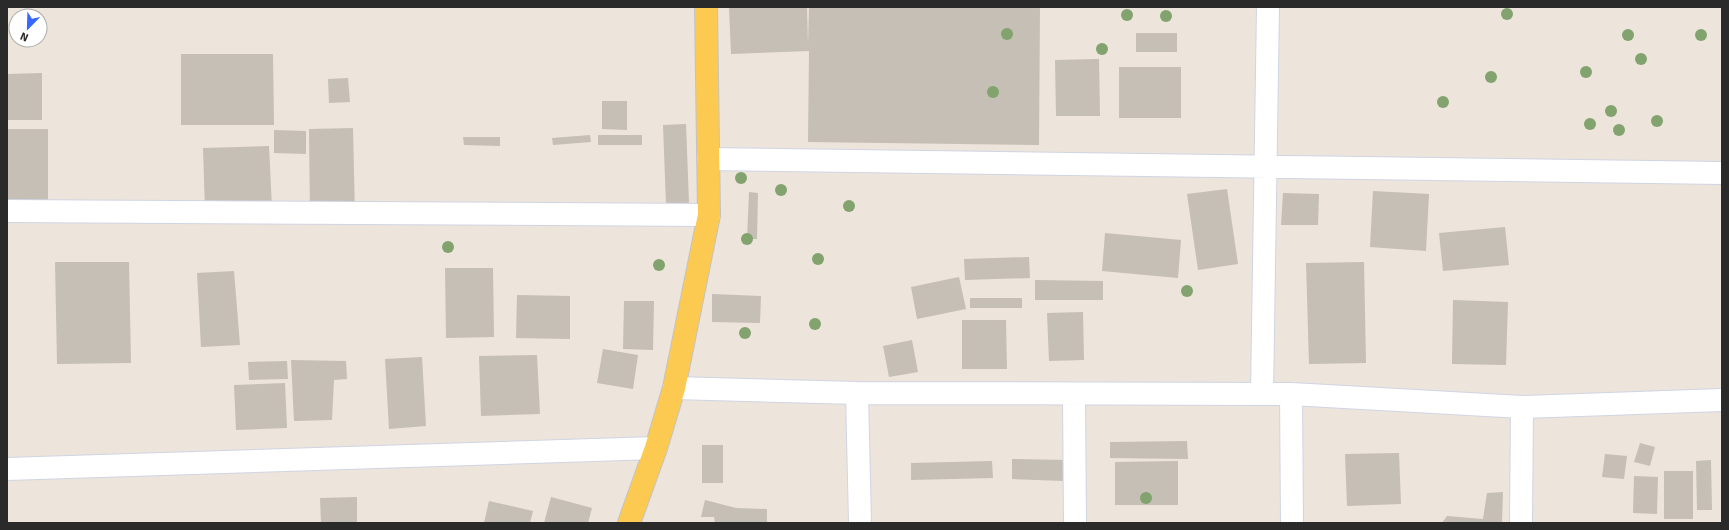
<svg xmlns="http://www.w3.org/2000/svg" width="1729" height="530" font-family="Signika,sans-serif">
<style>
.building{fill:#c5bfb6}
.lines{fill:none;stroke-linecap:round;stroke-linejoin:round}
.minor-casing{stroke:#d0d5e4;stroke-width:24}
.major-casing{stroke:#c3c3c3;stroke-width:24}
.minor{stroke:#fff;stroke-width:22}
.major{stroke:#fcca51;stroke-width:22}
.tree{fill:#82a36e}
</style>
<rect width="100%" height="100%" fill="#ede4db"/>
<path class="building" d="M729,7H807L808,44L809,7H1040L1039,145L808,142L809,51L731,54Z
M1136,33H1177V52H1136Z
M181,54H273L274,125H181Z
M1099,59L1100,116H1056L1055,60Z
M1119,67H1181V118H1119Z
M42,73V120H7V74Z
M348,78L350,102L329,103L328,79Z
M602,101H627V130L602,129Z
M686,124L689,203L666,204L663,125Z
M353,128L355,216L310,217L309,129Z
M7,129H48V212L7,211Z
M274,130L306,131V154L274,153Z
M590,135L591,142L553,145L552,138Z
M598,135H642V145H598Z
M463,137H500V146L464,145Z
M269,146L272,208L205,210L203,148Z
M1227,189L1238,264L1198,270L1187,194Z
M1373,191L1429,194L1426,251L1370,247Z
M749,192L758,193L757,239H747Z
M1283,193L1319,194L1318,225H1281Z
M1505,227L1509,265L1443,271L1439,233Z
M1105,233L1181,240L1178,278L1102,271Z
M1029,257L1030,278L965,280L964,259Z
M55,262H129L131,363L57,364Z
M1364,262L1366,363L1309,364L1306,263Z
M445,268H493L494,337L446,338Z
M234,271L240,345L201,347L197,273Z
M959,277L966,309L917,319L911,287Z
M1035,280L1103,281V300H1035Z
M712,294L761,296L760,323L712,322Z
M517,295L570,296V339L516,338Z
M970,298H1022V308H970Z
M1453,300L1508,302L1506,365L1452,364Z
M624,301H654L653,350L623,349Z
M1083,312L1084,360L1049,361L1047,313Z
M962,320H1006L1007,369H962Z
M912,340L918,372L889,377L883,346Z
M603,349L638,355L633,389L597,383Z
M537,355L540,414L481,416L479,356Z
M422,357L426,426L389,429L385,359Z
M291,360L346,361L347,379L334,380L332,420L294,421Z
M287,361L288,379L249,380L248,362Z
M285,383L287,428L236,430L234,385Z
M1187,441L1188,459L1110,458V442Z
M1640,443L1655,447L1650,466L1634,462Z
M702,445H723V483H702Z
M1399,453L1401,504L1347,506L1345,454Z
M1605,454L1627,456L1624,479L1602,477Z
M1012,459L1064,460V481L1012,479Z
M1711,460L1712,510H1697L1696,461Z
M992,461L993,478L911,480V463Z
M1178,461V505H1115V462Z
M1664,471H1693V519H1664Z
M1634,476L1658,477L1657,514L1633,513Z
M1503,492L1502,523H1442L1447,516L1483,519L1487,493Z
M357,497V523H321L320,498Z
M551,497L592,508L588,523H544Z
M705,500L736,508L767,509V523H715L714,517H701Z
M489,501L533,511L530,523H484Z"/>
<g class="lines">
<defs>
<path id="minor" d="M708,159L1722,173
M7,211L709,215
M674,388L857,393L1291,394L1522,407L1722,400
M857,393L860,523
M1074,394L1075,523
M1262,394L1268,7
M1291,394L1292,523
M7,469L656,448
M1521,523L1522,407"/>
<path id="major" d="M629,523L656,448L674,388L709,215L706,7"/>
</defs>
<use href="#minor" class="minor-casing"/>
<use href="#major" class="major-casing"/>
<use href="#minor" class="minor"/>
<use href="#major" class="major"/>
</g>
<g class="tree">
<circle cx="1507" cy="14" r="6"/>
<circle cx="1127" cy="15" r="6"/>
<circle cx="1166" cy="16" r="6"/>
<circle cx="1007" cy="34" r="6"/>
<circle cx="1628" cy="35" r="6"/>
<circle cx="1701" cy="35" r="6"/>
<circle cx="1102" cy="49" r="6"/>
<circle cx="1641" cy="59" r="6"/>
<circle cx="1586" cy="72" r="6"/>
<circle cx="1491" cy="77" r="6"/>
<circle cx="993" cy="92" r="6"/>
<circle cx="1443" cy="102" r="6"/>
<circle cx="1611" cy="111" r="6"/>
<circle cx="1657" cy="121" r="6"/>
<circle cx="1590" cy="124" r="6"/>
<circle cx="1619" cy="130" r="6"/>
<circle cx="741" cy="178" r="6"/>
<circle cx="781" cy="190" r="6"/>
<circle cx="849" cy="206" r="6"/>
<circle cx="747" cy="239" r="6"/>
<circle cx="448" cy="247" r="6"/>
<circle cx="818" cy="259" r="6"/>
<circle cx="659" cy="265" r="6"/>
<circle cx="1187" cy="291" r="6"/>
<circle cx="815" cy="324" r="6"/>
<circle cx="745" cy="333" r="6"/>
<circle cx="1146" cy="498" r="6"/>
</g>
<rect width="1729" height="530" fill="none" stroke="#2a2a2a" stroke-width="16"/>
<g transform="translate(28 28) rotate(203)"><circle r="19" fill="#ffffff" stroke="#aaaaaa"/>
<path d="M0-3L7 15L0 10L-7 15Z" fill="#3667ff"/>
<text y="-6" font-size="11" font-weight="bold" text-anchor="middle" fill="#2a2a2a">N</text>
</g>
</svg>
